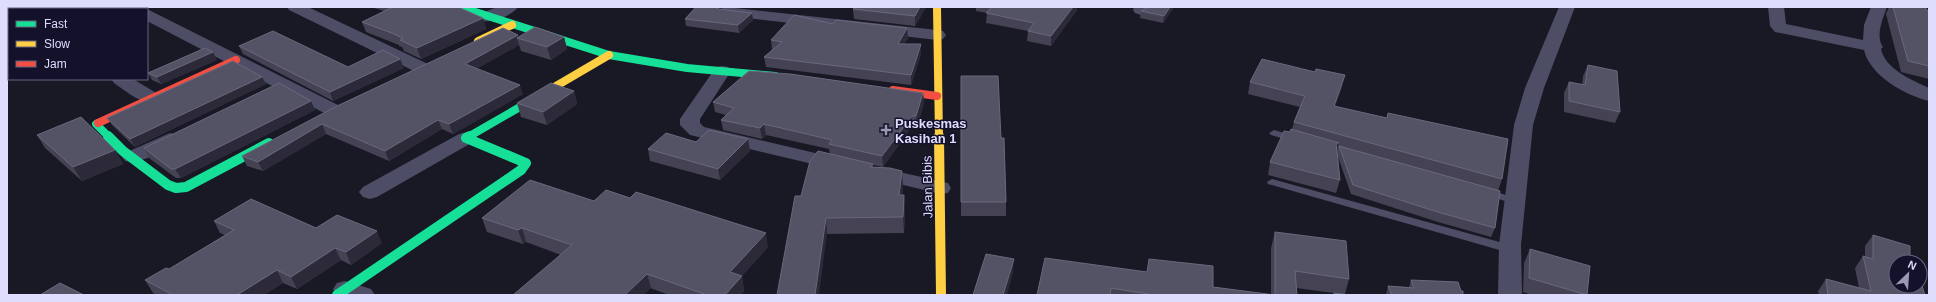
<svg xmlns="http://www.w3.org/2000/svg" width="1936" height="302" font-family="Arial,sans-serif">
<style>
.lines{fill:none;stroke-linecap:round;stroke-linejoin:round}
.lane{fill:#4d4e66;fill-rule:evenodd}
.street{fill:#4d4e66;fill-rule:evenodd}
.fast-far1{stroke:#16e098;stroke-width:8}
.fast{stroke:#16e098;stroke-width:10}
.slow-far1{stroke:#ffcf43;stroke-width:8}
.slow{stroke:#ffcf43;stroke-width:10}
.jam{stroke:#f24e42;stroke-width:8}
.wall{fill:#444253}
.shaded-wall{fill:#2c2a39}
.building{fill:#545265;stroke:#6a687d}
.poi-dot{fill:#9a98b2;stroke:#14122b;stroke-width:1.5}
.labels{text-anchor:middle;stroke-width:3;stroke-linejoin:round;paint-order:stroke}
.poi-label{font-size:13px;font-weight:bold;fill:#dfddfe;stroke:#14122b;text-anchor:start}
.street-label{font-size:13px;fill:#dfddfe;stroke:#14122b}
</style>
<rect width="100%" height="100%" fill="#191825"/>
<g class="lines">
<path class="lane" d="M1274,130L1298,137L1300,139L1295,142L1271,135L1269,133Z
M1272,179L1514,246L1516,249L1514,252L1510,253L1268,184L1267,182Z
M1486,189L1519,199L1520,201L1515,204L1482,194L1481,192L1482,190Z"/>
<path class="street" d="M287,7H308L428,64L431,68L428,72L422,73L416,72L289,10Z
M497,7H518C512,16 492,23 482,21L480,17L482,13Z
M726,7L937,30L943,31L946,35L943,39L937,40L720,15L718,12L720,9Z
M1134,7H1150L1147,13L1141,15L1135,13L1133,10Z
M1559,7H1575L1544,88L1533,125L1521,245L1522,295H1498L1499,245L1514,125L1525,88Z
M1768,7H1784L1786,24L1863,40L1864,25L1871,7H1887C1883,18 1875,36 1883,47L1881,49C1885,69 1912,80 1929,88V101C1905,95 1870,76 1864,50L1775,32L1770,26Z
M147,9L340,106L342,110L340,114L333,116L326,114L147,21Z
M722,66L728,67L731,71L700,119V123L704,127L845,160L848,164L845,168L838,170L690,135L680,125V119L716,67Z
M111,79H133L158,94L160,98L158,102C142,106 126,91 114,83Z
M466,132L473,134L476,138L473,142L377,197L370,199L363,197L359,192L363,187L459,134Z
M170,133L177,135L180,139L177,143C162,150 142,165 125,161L122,157L125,153Z
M877,167L948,183L951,188L948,193L941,194L870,177L867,173L870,169Z
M345,281L371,289L375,295H337L333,289L337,283Z"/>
<path class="fast-far1" d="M460,7L609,55L687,68L775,76
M98,123L96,124L109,137
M468,137L539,96"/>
<path class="fast" d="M108,136L123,151L168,185L176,188L186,187L269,143
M337,295L521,170L526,163L466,138L470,136"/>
<path class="slow-far1" d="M937,7L939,137
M478,41L512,25
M539,96L609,55"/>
<path class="slow" d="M939,136L941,295"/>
<path class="jam" d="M893,90L937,96
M98,123L236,60"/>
</g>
<path class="wall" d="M371,7H458L483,18L486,29L421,59L404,51L402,47L399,46V45L366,32L362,22L384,11Z
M696,7H721L720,8L718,9L753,20L739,33L686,26L685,19Z
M855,7H926L915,26L854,19L853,9Z
M976,7H1077V10L1051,46L1027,41L1028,31L986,23L987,13L976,11Z
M1149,7H1174L1163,23L1140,18L1141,11Z
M1889,7H1925L1929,13V79L1901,72L1886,14Z
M833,24L907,28L908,38L904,44L921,54L911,85L766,67L764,57L772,50L771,40Z
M518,35V37H564L567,49L551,60L521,51L519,45L476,69L523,94L453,134L442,129L389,161L326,134L263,171L247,166L242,156Z
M239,46L348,67L404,68L333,101L243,54Z
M217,60L161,84L152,80L148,73Z
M1588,65L1620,112L1615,123L1564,112V93L1569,82L1582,85L1583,76Z
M961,76L1001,138L1006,202V216H961Z
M262,77L266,84L135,147L112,125L107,118Z
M1250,82L1342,87L1335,106L1502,179L1498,191L1495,228L1491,237L1438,222L1351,194L1338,157L1340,180L1336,193L1268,175L1270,162L1290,132L1292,130L1294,122L1300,107L1248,94Z
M574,91L577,104L547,125L521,117L517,103Z
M923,93L924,103L917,127L912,126L883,167L873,165V167L903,187L902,195H904L905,211L904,233L827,234L801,196L830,154L829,149L766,135L762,139L723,130L721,120L726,115L715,112L713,102Z
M311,101L315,110L181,178H176L149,158L144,148Z
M37,135L115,150L123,164L82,181L45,148Z
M748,139L750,151L720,180L650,161L648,149L696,142Z
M594,201L768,247L742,276L744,291L741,295H669L526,242L523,244L487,232L482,218Z
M214,221L316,228L382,243L351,265L341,260L297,289L283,283L264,295H157L153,293L145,280L169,269L225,235L220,233Z
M1275,232L1349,279L1345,294L1350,295H1334V293L1296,288L1297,295H1037L1045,258L1213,287L1271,295V248Z
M1873,235L1925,295H1819L1818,291L1826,279L1859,288L1855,268L1863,256L1865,257V246Z
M1530,249L1587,295H1532L1523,292L1524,263Z
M1411,280L1463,295H1386L1388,286L1409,287Z"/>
<path class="shaded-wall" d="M19,7H40L35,9H14Z
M920,7H926L915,26V16Z
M1073,7H1077V10L1051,46V36Z
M1170,7H1174L1163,23L1164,16Z
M9,11V20H8L7,19V12Z
M752,13L753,20L739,33L738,25Z
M483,18L486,29L421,59L417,48Z
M907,28L908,38L898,54V44Z
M518,35L519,38H517L519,45L468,74L465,64Z
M564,37L567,49L551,60L547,47Z
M921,44V54L911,85V75Z
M213,52L217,60L161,84L157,77Z
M400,59L404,68L333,101L330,92Z
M1345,75L1342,87L1331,117L1334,106Z
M262,77L266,84L135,147L130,139Z
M520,85L523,94L453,134L449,124Z
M574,91L577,104L547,125L543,112Z
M923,93L924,103L917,127L916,116Z
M311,101L315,110L181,178L175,169Z
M912,116V126L883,167L882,156Z
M438,120L442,129L389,161L385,151Z
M322,124L326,134L263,171L258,162Z
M764,124L766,135L762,139L760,128Z
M748,139L750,151L720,180L718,169Z
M1336,143H1339L1336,155Z
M115,150L123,164L82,181L73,167Z
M902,171L903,187L900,211L899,195Z
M904,195L905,211L904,233L903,217Z
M826,218L827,234L819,295H815Z
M522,228L526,242L523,244L518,230Z
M377,231L382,243L351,265L346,252Z
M766,233L768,247L741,277L742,276L744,291L741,295H725L730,272Z
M335,248L341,260L297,289L291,277Z
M1014,259L1013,273L1007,295H1003Z
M277,270L283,283L264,295H237Z
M647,274L651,288L644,295H625Z"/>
<path class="building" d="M7,7H19L14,9H9V11L7,12Z
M73,7H127L130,9H78Z
M393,7H458L483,18L417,48L400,40L403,38L396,35H397L362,22Z
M696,7H717L718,9L752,13L738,25L685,19Z
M855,7H920L915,16L853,9Z
M992,7H1073L1051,36L1028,31L1034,23L986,13Z
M1149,7H1170L1164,16L1141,11Z
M1893,7H1925L1929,13V66L1908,61Z
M794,15L833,24L836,20L907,28L898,44H921L911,75L764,57L782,42L771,40Z
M535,27L564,37L547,47L517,38Z
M503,28L518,35L465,64L520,85L449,124L438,120L385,151L322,124L258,162L242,156L337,106Z
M273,31L348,67L383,50L400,59L330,92L239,46Z
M205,48L213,52L157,77L148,73Z
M1262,59L1315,72L1316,69L1345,75L1334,106L1387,118L1388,113L1508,139L1502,179L1294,122L1305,96L1250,82Z
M233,61L262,77L130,139L107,118Z
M1588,65L1617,71L1620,112L1569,101V82L1585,85Z
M749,71L790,74L923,93L916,116H912L882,156L829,144L832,140L764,124L760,128L721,120L734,108L713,102Z
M961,76H998L1001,138H1004L1006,202H961Z
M279,83L311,101L175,169H171L144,148Z
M551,83L574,91L543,112L517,103Z
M81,117L115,150L73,167L37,135Z
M1291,129L1339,143H1336L1340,180L1270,162L1284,131L1290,132Z
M709,130L748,139L718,169L648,149L666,133L696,142Z
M1339,146L1500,191L1495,228L1441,213L1353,185Z
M818,151L873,164L870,167L890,168L902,171L899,195H904L903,217L826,218L815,295H777L795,196H801L810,161Z
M530,180L594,201L606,190L630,198L636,192L766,233L730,272L742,276L725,295H707L647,274L625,295H513L572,245L522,228L518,230L482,218Z
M251,199L316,228L337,215L377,231L346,252L335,248L291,277L277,270L237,295H173L145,280L166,268L169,269L234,230L214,221Z
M1275,232L1346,241L1349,279L1295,271L1297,295H1275Z
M1873,235L1910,246V262H1896V286H1920V280L1925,295H1828L1826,279L1871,291L1863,256L1873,259Z
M1530,249L1590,266L1587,295L1529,278Z
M986,254L1014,259L1003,295H973Z
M1045,258L1147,272L1149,259L1213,266V287L1275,295H1154L1111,288L1110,295H1037Z
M1411,280L1458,282L1461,291H1463V295H1392L1388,286L1414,288Z
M60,283L84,295H40Z
M1334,293L1350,295H1334Z"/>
<path class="poi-dot" d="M884 124h4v4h4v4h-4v4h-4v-4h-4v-4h4z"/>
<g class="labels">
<g class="poi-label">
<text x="895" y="128">Puskesmas<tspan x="895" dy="15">Kasihan 1</tspan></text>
</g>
<g class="street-label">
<text transform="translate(927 187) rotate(-91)" y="5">Jalan Bibis</text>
</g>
</g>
<rect width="1936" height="302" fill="none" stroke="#dfddfe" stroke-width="16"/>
<rect x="8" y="8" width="140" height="72" fill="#14122b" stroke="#65637f"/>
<rect x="16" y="21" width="20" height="6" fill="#16e098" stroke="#65637f"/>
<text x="44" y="28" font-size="12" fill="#dfddfe">Fast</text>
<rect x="16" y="41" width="20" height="6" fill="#ffcf43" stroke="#65637f"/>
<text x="44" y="48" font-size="12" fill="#dfddfe">Slow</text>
<rect x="16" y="61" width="20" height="6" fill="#f24e42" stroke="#65637f"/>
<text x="44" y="68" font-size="12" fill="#dfddfe">Jam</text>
<g transform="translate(1908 274) rotate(25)"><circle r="19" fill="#14122b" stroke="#65637f"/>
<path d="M0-3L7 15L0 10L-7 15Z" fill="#9a98b2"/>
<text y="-6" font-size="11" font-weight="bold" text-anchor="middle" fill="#dfddfe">N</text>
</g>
</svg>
